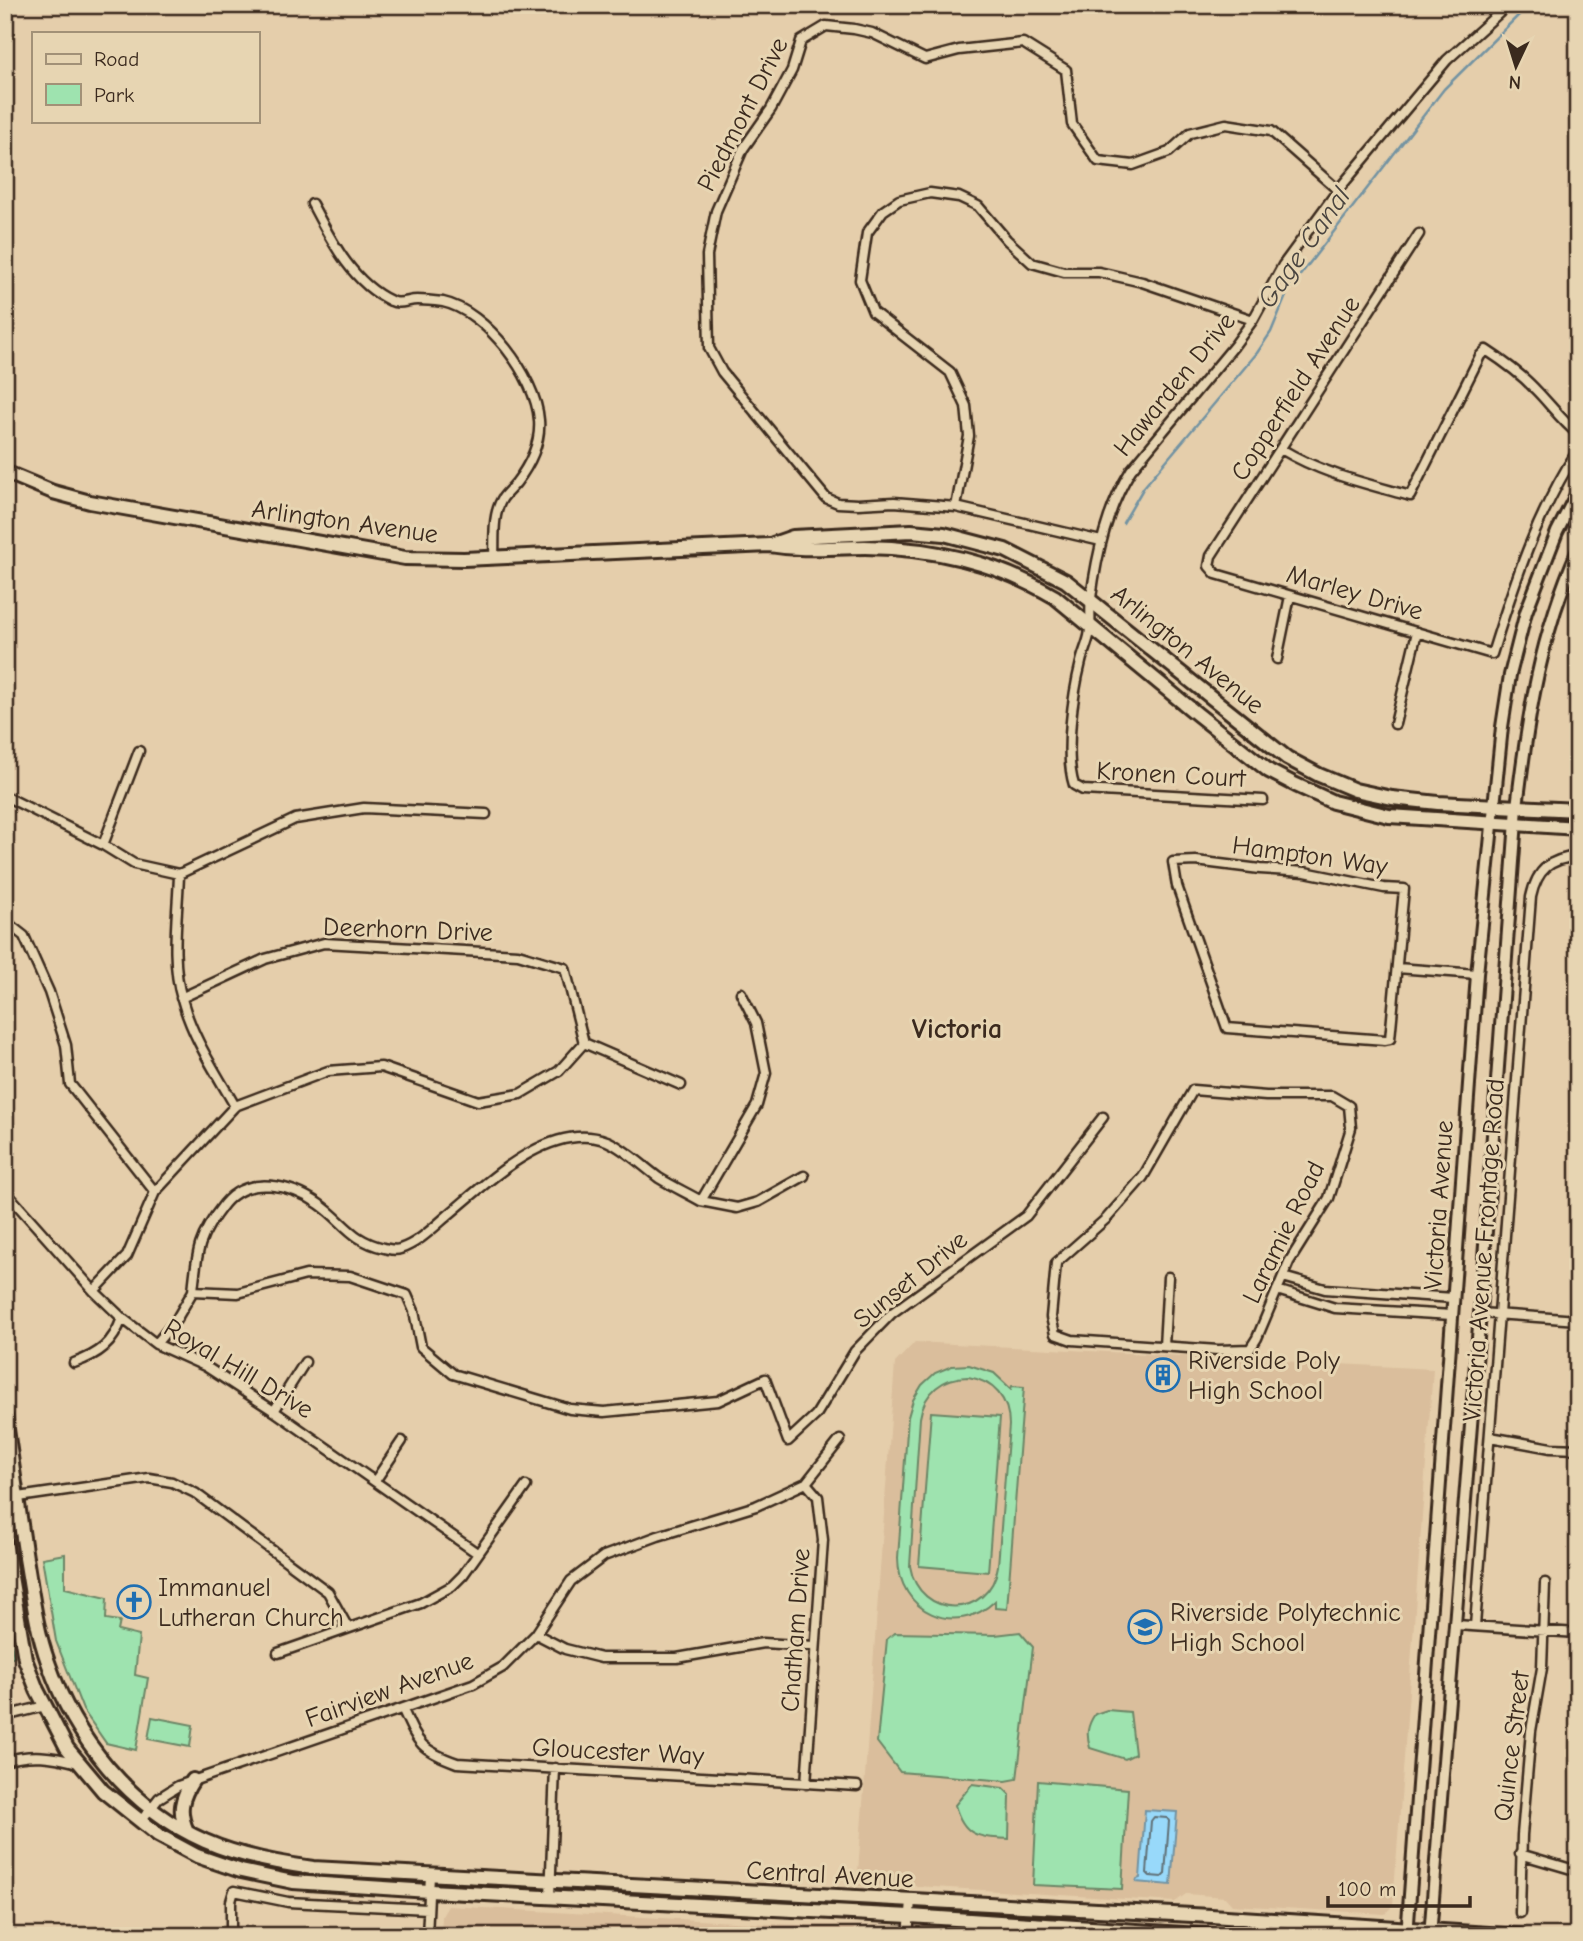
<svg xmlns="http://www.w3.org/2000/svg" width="1583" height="1941" font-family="'Comic Neue',sans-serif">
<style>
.built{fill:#dabe9c}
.green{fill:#9ee3af;stroke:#6c8666;stroke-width:2;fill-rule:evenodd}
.water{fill:#98d9fa;stroke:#7393a2;stroke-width:2}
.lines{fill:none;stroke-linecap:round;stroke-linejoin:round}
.shore{stroke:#607076;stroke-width:2}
.stream{stroke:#7393a2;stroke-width:2.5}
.minor-casing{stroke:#3b2a1e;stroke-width:13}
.secondary-casing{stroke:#3b2a1e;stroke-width:16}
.primary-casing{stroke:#3b2a1e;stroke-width:18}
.minor{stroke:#e7d5b2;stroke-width:8}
.secondary{stroke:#e7d5b2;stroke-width:10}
.primary{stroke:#e7d5b2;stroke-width:12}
.labels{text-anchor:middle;stroke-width:6;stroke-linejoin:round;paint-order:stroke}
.street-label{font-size:26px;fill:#3b2a1e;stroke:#e7d5b2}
.poi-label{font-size:26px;fill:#3b2a1e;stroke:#e7d5b2;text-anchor:start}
.water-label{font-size:28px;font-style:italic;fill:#49443f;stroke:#e7d5b2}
.neighbourhood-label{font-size:28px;font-weight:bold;fill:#3b2a1e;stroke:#e7d5b2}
</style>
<rect width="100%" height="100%" fill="#e5ceab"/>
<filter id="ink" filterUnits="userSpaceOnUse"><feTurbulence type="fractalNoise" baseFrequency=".0143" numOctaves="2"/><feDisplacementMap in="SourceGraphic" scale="14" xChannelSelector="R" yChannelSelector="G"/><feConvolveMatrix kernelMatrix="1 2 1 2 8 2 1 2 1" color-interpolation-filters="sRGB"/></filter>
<g filter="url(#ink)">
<path class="built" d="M915,1342L1433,1369L1393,1905L1385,1914L1232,1905L1225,1897L1186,1894L1175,1902L900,1885L857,1886L895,1363Z
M448,1906L769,1924L854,1927L853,1936H441L442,1916Z"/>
<path class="green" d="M969,1365L994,1373L1011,1389L1012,1386L1024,1387L1007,1609L995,1608V1601C955,1639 898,1611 898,1558L908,1417L913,1400L922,1385L935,1373L952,1366ZM968,1377C994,1381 1009,1399 1009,1425L998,1566C990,1620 919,1620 910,1566L920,1418C924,1392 943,1377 968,1377Z
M931,1412L1000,1417L988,1572L919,1566Z
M65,1554V1588L107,1598L106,1619L120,1621L118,1631L139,1636L135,1675L148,1678L136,1750L106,1743L83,1710L56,1641L42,1558Z
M5,1616L14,1656L5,1662Z
M1020,1632L1033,1647L1017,1779L1006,1781L900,1772L877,1742L887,1639L894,1633L995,1635Z
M1107,1710L1130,1712L1135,1754L1125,1759L1090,1748C1086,1734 1087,1726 1095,1714Z
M152,1717L193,1725L190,1747L148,1739Z
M1038,1781L1128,1789L1122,1889L1033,1885Z
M972,1784L1003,1788L1010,1795L1009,1839C978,1837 964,1837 955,1805Z"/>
<path class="water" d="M1145,1810L1177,1812L1171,1885L1136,1882L1137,1879L1140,1878Z"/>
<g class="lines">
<path class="shore" d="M1154,1817L1167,1818L1169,1821L1165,1874L1162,1877L1150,1876L1147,1873L1151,1821Z"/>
<path class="stream" d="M1123,523L1144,487L1257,353L1271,332L1288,291L1444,89L1529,5"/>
<defs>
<path id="minor" d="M312,204C331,240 352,283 391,301C399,305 408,300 417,300C425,300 435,301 443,302C486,311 536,377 539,420C541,443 529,466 516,483C511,489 505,494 502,499C492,516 495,538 494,557
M1419,234L1211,556L1209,566L1216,574L1492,654C1514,583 1537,513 1578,450
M1281,449C1323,474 1364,483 1410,496L1480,356L1486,350C1503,361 1521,374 1535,389C1550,404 1561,420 1578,434
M956,507L969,436L966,406L950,372L873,312L860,280L867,233L883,211L899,200L930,193L959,197L978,206L1007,240L1032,263L1064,272H1099L1142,282L1253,320
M1101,541L956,507L894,502L858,504L838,503L826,498L722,372L709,348L707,255L716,211L743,149L771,109L792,70L801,41L826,26L854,29L872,33L925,59L959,50L1023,43L1066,70L1072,124L1098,161L1133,165L1169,152L1190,133L1226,124L1271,131L1338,190
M1277,659L1290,596
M1395,724L1417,632
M5,796L103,845L134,864L179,874L295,819L364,808L486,814
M1263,800L1083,790L1074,785C1064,754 1073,694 1081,662C1083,653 1087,645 1089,636C1092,623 1089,610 1091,598C1097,553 1107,509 1131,470L1234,346L1253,320L1283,265L1338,190L1447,60L1508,5
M103,845L139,751
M1196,861L1260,869L1305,872L1384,888L1404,889L1390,1039L1385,1040L1227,1028L1177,886L1173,862Z
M179,874C178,914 170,959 182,999C192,1037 215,1071 235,1106
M5,921L24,936L49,992L66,1045L70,1084L155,1192
M1397,968L1477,974
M181,998L265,959L324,943L518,954L565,968L584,1043
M1193,1090L1266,1096H1332L1349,1106L1351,1128L1329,1198L1289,1262L1257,1338L1250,1349L1218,1350L1072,1340L1055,1334L1051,1317L1056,1263L1107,1218L1143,1177Z
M5,1191L94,1291L122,1318L156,1344L205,1366L274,1411L477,1553
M701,1201L737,1208L758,1202L804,1176
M1283,1277L1325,1289L1453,1298
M1277,1290L1335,1308L1452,1315
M94,1291L127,1256L155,1192L235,1106L328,1071L381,1067L478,1101L520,1094L559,1071L584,1043L681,1085
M193,1291C197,1250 198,1237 224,1204C248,1174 292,1185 319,1204C345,1222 350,1240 384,1248C389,1249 395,1251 400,1249C418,1243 433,1228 447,1216C488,1182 550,1120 607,1141C624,1148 644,1167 659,1178C672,1186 687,1193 701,1201L757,1105L766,1073L756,1023L741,993
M1480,1313L1578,1320
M156,1344L176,1320L193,1291L238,1293L306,1275L350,1276L407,1295L414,1311L421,1347L453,1374L570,1409L604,1412L718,1401L765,1379L788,1441L816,1415L855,1351L892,1313L1026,1216L1103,1117
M1164,1346L1168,1277
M74,1363C99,1354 113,1344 122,1318
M274,1411L305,1362
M1490,1437L1551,1448L1578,1449
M375,1481L402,1441
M5,1499L149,1478L172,1482L195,1493L328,1592L348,1628
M1456,1625L1578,1633
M1475,1626L1531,897C1537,869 1550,859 1578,856
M536,1634L565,1649L601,1658H677L763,1643L814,1646
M278,1653L421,1603L452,1586L463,1575L526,1486
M403,1710C418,1743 420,1750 457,1763L857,1786
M5,1716L45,1706
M5,1761C31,1753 52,1756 78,1763
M806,1784L823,1540L818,1497L806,1483
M140,1822L159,1798L178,1786L473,1684L503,1667L536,1634L571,1581L604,1556L658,1536L756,1506L806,1483L840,1440
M1520,1854L1578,1871
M550,1897L555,1768
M1520,1913L1522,1835L1531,1731L1542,1668L1545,1583
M231,1936V1901L234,1891L288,1902L428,1909
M427,1936L430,1875
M908,1936L911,1901"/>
<path id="secondary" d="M1407,1936L1477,974L1502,727L1510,675L1526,612L1557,532L1578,491
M1430,1936L1480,1313L1517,807C1528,715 1540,636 1578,550"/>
<path id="primary" d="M5,472L53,492L90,502L405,558L464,559L769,545C804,551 831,547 865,547C934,548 996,562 1055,597L1197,714L1269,771L1296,785L1333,802L1389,816L1578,828
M773,544L793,537L911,531L944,534L1005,550L1066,581L1287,758L1319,775L1355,790L1392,798L1438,803L1578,810
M5,1416C12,1464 19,1511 26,1558C32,1593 36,1629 48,1662C74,1738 130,1808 205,1841C239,1856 276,1863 313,1868L1211,1916L1520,1936
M5,1541L25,1659L37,1690L67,1748L103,1791L158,1835L197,1856L241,1871L293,1882L429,1891L910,1916L1213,1936
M187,1831C178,1812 181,1798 193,1780"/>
</defs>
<use href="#minor" class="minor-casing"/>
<use href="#secondary" class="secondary-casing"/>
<use href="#primary" class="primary-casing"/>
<use href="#minor" class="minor"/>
<use href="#secondary" class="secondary"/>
<use href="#primary" class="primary"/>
</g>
</g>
<defs>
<symbol id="building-ring" viewBox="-11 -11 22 22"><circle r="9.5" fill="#e7d5b2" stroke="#1f6fb2" stroke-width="1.5"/><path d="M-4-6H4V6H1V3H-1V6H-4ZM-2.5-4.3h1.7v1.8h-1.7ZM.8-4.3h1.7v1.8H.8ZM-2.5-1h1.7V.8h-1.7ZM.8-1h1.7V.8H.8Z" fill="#1f6fb2"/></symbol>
<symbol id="church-ring" viewBox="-11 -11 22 22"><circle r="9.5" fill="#e7d5b2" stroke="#1f6fb2" stroke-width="1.5"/><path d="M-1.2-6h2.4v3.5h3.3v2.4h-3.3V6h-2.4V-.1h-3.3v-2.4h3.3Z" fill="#1f6fb2"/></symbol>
<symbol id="school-ring" viewBox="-11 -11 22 22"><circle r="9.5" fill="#e7d5b2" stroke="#1f6fb2" stroke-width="1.5"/><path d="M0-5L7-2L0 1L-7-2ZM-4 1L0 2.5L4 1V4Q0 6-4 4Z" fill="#1f6fb2"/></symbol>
</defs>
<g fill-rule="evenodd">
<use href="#building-ring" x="1144" y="1356" width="38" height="38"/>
<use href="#church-ring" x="115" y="1583" width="38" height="38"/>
<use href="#school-ring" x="1126" y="1608" width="38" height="38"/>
</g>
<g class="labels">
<g class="street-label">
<text transform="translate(742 114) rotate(-63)" y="9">Piedmont Drive</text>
<text transform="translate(1174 384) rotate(-51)" y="9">Hawarden Drive</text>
<text transform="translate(1295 388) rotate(-57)" y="9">Copperfield Avenue</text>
<text transform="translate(345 521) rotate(8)" y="9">Arlington Avenue</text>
<text transform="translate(1355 592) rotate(16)" y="9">Marley Drive</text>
<text transform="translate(1188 649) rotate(39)" y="9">Arlington Avenue</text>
<text transform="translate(1171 774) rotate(3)" y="9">Kronen Court</text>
<text transform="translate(1310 855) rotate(8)" y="9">Hampton Way</text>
<text transform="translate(408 929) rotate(2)" y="9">Deerhorn Drive</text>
<text transform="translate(1438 1205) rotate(-86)" y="9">Victoria Avenue</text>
<text transform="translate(1283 1232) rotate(-64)" y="9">Laramie Road</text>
<text transform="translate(1483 1250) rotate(-86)" y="9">Victoria Avenue Frontage Road</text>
<text transform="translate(910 1279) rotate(-39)" y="9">Sunset Drive</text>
<text transform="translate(239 1368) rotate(31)" y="9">Royal Hill Drive</text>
<text transform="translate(795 1630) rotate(-86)" y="9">Chatham Drive</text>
<text transform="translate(389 1689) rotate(-20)" y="9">Fairview Avenue</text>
<text transform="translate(1511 1746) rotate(-83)" y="9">Quince Street</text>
<text transform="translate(618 1751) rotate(3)" y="9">Gloucester Way</text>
<text transform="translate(830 1874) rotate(3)" y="9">Central Avenue</text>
</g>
<g class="poi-label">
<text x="1188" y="1369">Riverside Poly<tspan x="1188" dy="30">High School</tspan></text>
<text x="158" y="1596">Immanuel<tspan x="158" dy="30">Lutheran Church</tspan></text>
<text x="1170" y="1621">Riverside Polytechnic<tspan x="1170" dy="30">High School</tspan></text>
</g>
<g class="water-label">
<text transform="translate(1303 247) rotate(-55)" y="10">Gage Canal</text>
</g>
<g class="neighbourhood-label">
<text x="957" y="1038">Victoria</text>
</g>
</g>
<rect width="1583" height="1941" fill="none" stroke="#e7d5b2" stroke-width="28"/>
<rect x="14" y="14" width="1555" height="1913" fill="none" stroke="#3b2a1e" stroke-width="2.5" filter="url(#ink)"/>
<rect x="32" y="32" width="228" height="91" fill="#e7d5b2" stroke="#a29177" stroke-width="2"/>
<rect x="46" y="54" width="35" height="10" fill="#e7d5b2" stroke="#a29177" stroke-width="2"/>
<text x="94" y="66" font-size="21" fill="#3b2a1e">Road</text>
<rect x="46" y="84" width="35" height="21" fill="#9ee3af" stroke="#a29177" stroke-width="2"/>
<text x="94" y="102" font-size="21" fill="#3b2a1e">Park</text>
<g transform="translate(1516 66) rotate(184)" stroke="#e7d5b2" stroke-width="5" paint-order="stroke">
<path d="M0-5L12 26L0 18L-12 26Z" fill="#3b2a1e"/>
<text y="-10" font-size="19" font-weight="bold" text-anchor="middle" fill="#3b2a1e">N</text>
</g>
<path d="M1328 1896v10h142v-10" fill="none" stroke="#3b2a1e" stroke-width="3.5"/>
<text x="1338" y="1896" font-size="21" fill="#3b2a1e" stroke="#e7d5b2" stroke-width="5" paint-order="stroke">100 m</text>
</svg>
